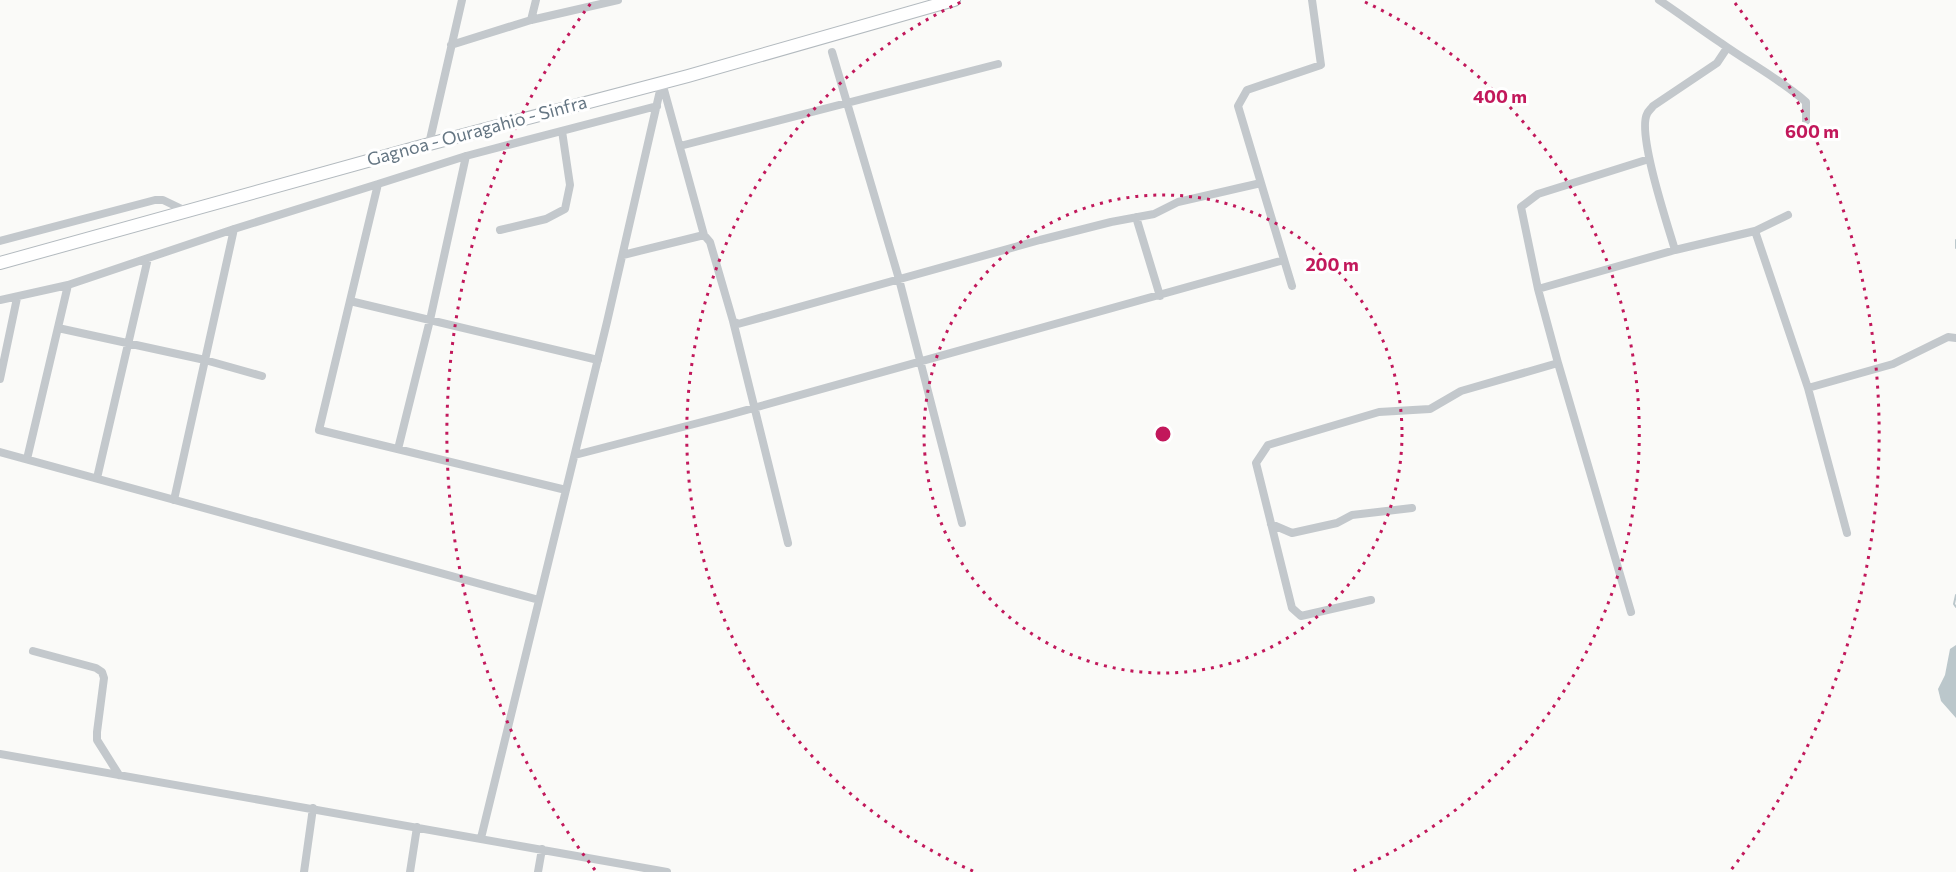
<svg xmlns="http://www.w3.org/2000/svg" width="1956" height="872" font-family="Commissioner,sans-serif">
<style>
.water{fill:#bbc7cb}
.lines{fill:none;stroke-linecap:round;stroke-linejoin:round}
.stream{stroke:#bbc7cb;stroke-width:2}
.secondary-casing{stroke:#b3babf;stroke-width:14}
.minor{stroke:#c3c8cc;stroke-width:8}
.secondary{stroke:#fff;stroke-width:12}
.ring{fill:none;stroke:#c2185b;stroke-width:3;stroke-dasharray:3 6}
.labels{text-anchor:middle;stroke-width:6;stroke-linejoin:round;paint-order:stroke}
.street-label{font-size:18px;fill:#657683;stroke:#fff}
.centre{fill:#c2185b;stroke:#fff;stroke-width:3}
.ring-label{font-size:18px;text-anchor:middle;font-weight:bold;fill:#c2185b;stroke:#fff;stroke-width:6;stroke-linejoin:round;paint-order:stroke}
</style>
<rect width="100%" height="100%" fill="#fafaf8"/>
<path class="water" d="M1956,645V718L1941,701L1938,689L1945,675L1950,649Z"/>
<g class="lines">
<path class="stream" d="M1956,240V248
M1956,595L1954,604L1956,607"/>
<defs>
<path id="secondary" d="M0,263L418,147L688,76L954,0"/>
</defs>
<use href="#secondary" class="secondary-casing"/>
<path class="minor" d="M1659,0C1680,14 1700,29 1721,43C1749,63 1780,79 1806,102V121
M531,20L536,0
M451,45L531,20L618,0
M832,52L899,279L962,523
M663,86L704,235
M429,144L462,0
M680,146L998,64
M1261,183L1292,286
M378,184L466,156L657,106
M1136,217L1160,296
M500,230L546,219L565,209L570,185L562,131
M1755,231L1788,215
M0,241L155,200H163L186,211
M1675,250C1668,226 1637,134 1647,114C1648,111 1651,109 1653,106L1717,63L1727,48
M623,255L704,235L710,242L733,321L738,324L1040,240L1111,222L1154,214L1178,202L1261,183L1238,106L1247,90L1321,65L1312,0
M1538,289L1675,250L1755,231L1808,388L1893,364L1948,337L1956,338
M0,300L68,285L234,229L378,184L319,430L566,490
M350,301L598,360
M733,321L788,543
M58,328L205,360L262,376
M1558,363L1631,612
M0,379L17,298
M1808,388L1847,533
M398,449L430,320L466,156
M0,452L539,600
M575,455L725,416L1284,260
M27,459L68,285
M97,478L148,258
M174,500L234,229
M1271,524L1292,533L1337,523L1352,515L1412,508
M1371,600L1301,616L1292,608L1256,463L1268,445L1379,412L1430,409L1461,391L1558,363L1538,289L1521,207L1538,194L1649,159
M33,651L96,668L102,672L104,678L97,732V740L119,775
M0,754L667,872
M481,838L607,322L662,82
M304,872L313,808
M410,872L417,827
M538,872L542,849"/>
<use href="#secondary" class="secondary"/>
</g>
<g class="ring">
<circle cx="1163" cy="434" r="239"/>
<path d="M973 871A477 477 0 0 1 961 2M1365 2A477 477 0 0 1 1353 871"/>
<path d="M595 870A716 716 0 0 1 591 3M1735 3A716 716 0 0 1 1731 870"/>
</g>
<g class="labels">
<g class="street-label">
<text transform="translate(477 131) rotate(-15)" y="6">Gagnoa - Ouragahio - Sinfra</text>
</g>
</g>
<circle cx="1163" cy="434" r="9" class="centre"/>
<g class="ring-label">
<text x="1500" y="103">400 m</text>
<text x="1812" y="138">600 m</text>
<text x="1332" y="271">200 m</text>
</g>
</svg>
